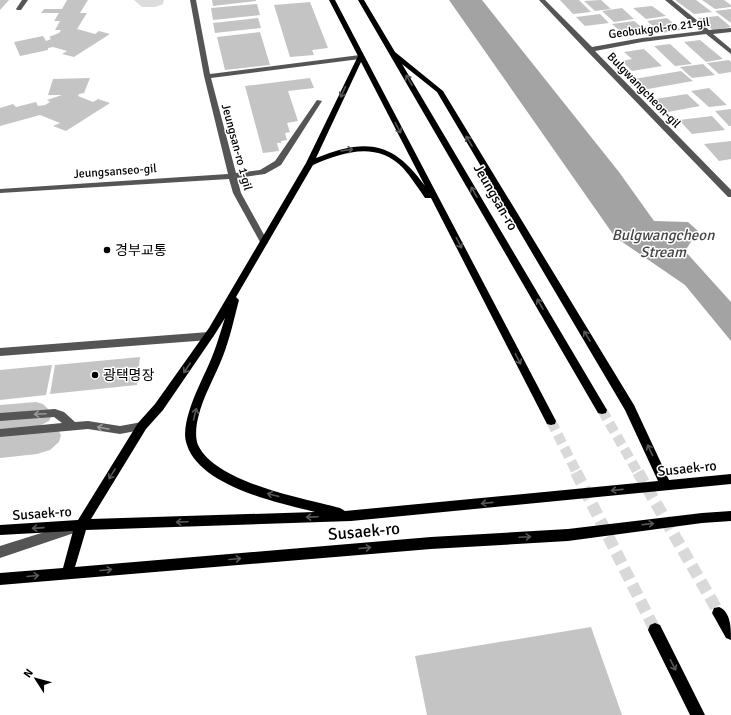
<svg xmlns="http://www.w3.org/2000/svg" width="731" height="715" font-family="Signika,'Noto Sans KR',sans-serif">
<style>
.green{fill:#dcdcdc}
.water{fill:#a3a3a3}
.building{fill:#c4c4c4}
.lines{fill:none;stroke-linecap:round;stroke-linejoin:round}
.major-tunnel-far1{stroke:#d9d9d9;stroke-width:10;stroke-dasharray:10 5;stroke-linecap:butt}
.major-tunnel{stroke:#d9d9d9;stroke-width:12;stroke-dasharray:12 6;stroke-linecap:butt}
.minor{fill:#555;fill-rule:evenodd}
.major{fill:#000;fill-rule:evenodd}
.oneway{stroke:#595959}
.oneway2{stroke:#999}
.poi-dot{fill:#000;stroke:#fff;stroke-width:1.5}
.labels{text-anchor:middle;stroke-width:3;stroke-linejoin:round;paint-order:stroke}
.far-street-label{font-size:12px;fill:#000;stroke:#fff}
.street-label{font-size:14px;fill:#000;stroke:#fff}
.poi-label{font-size:14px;fill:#000;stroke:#fff;text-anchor:start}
.water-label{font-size:15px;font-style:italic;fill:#444;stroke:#fff}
.near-street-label{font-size:17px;fill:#000;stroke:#fff}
</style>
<rect width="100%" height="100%" fill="#fff"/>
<path class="green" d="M134,0H164L163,4L155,7H142Z"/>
<path class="water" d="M449,0H482L619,172L654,221L688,222L698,231L685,251L731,302V341L685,285L615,237Z"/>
<path class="building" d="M0,0H9L0,10Z
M67,0H88L80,13H87L77,29L95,34L99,31L110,34L74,57L62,54L67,51L53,47L48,48V50L20,56L14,42L43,36L46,41L51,39L49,37L59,33L61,30H55L60,21H54L59,13H41L44,9H62Z
M212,0H256V1L213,6Z
M560,0H579L591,12L573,14Z
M601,0L611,9L595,11L584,1Z
M675,0H696L712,12L694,14Z
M702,0H724L731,5V7L715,9Z
M310,2L328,48L312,50L314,55L290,57L274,5Z
M257,4L260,15L213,20L211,8Z
M652,6L666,16L646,19L633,8Z
M622,8L634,19L614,22L602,11Z
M731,9V23L715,11Z
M600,14L609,23L585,26L576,17Z
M718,16L731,27L713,30L698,18Z
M258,18L261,28L215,33L213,23Z
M667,18L681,30L661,33L647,21Z
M634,21L643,28L620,31L612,24Z
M260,32L270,65L225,70L217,37Z
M700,40L723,59L706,62L684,42Z
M670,44L692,64L675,66L654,46Z
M644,49L662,66L632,71L622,61L632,59L624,52Z
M729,60L731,62V72L719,74L707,63Z
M703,64L715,75L692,78L680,67Z
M681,71L693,81L648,89L643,88L634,79Z
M90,78L84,93L79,94L78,96L93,102L98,99L110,103L66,131L53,126L60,123L40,115L0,126V108L13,104L16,107L36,102L38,106L45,105L50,102L47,100L62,95H48L53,79Z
M310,78L314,88L288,91L298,121L287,123L290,132L285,133L287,140L281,141V143H277L279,151L263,153L245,86Z
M709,88L727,105L709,107L691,91Z
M687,94L700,106L668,112L655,99Z
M731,109V126H729L715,111Z
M712,116L725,130L692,134L679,120Z
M731,141V159L719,161L704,144Z
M140,357L137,385L50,394L55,365Z
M52,365L46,395L0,400V370Z
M36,402L43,404L51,412L52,415L49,421L39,426L58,430L61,435L59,442L50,450L37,454L0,458V405Z
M591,627L622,715H427L415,656Z"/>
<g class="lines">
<path class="major-tunnel-far1" d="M602,410L638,473
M551,421L577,473"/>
<path class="major-tunnel" d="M576,472L655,630
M638,472L719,613"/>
<path class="minor" d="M22,0H28L21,10H17L16,9Z
M190,0H196L210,74L360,55L363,57L360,59L211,78L236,173L260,170L275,161L317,100L322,101L281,165L265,174L237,178L241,193L268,242L267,244L264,245L260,242L233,193L229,179L0,193V189L228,174L204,76Z
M539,0H545L592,47L642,38L702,31L665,0H672L709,30L731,28V32L713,34L731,49V54L706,34L642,42L595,51L731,190V197H728L587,51Z
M209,332L214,336L209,340L0,356V348Z
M55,409L64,412L75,422L88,421L120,426L142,422L146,423L147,426L146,429L120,434L88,429L0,437V429L62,423L54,417L0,421V413Z
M73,523L77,524L79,528L77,532L0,558V546Z"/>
<path class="major" d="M329,0H335L556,421L555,424L551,425L547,424L431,198H425C418,188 411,177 403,168C377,141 343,152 313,165L236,297L239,300C234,319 230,338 223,356C215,377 203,396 198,418C196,426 195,438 198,445C216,483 302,498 340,508L345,511L658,481L625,410L437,92L402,64L607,410L606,413L602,414L598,413L358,0H364L395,52L443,91L634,405L669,480L731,474V484L351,521L86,530L75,567L431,537L568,529L702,513L731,511V521L702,523L568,541L431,549L0,585V573L63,568L73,531L0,535V525L78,520L138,423L155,404L209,328L306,163L358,56ZM361,62L425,186C393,141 366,138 316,158ZM225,318C220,333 216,349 209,364C202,380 194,395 189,412C186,422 183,435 187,445C200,486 278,503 315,512L91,519L146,429L163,410L215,334Z
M719,607C731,612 731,628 731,640L726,638L712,613L714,608Z
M655,623L660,625L705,715H690L648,630L650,625Z"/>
</g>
<defs><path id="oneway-shaft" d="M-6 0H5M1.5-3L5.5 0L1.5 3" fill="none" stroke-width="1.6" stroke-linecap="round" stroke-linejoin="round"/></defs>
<g class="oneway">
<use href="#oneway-shaft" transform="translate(409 80) rotate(-120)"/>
<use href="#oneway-shaft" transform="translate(343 92) rotate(115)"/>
<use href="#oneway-shaft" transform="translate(398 128) rotate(62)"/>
<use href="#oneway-shaft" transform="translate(469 141) rotate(-121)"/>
<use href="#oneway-shaft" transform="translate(347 150) rotate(-9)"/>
<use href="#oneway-shaft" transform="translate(474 192) rotate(-120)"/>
<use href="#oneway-shaft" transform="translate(459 243) rotate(63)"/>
<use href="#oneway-shaft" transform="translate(540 304) rotate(-120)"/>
<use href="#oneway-shaft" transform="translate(587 336) rotate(-121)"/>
<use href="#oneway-shaft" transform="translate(518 359) rotate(63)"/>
<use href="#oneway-shaft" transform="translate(187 368) rotate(124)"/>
<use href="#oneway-shaft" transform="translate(195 414) rotate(-76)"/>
<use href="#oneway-shaft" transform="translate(650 450) rotate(-115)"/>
<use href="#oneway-shaft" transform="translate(112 474) rotate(122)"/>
<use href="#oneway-shaft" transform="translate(617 490) rotate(174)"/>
<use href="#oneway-shaft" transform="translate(273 495) rotate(-165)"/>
<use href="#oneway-shaft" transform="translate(487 503) rotate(174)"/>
<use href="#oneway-shaft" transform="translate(312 517) rotate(178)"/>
<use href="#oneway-shaft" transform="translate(182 522) rotate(178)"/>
<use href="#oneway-shaft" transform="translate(648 524) rotate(-7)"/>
<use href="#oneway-shaft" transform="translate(38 528) rotate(176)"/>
<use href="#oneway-shaft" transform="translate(525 537) rotate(-3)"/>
<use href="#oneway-shaft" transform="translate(365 548) rotate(-5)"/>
<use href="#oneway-shaft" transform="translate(235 559) rotate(-5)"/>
<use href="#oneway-shaft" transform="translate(106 570) rotate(-5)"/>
<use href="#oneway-shaft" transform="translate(33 576) rotate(-5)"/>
<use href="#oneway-shaft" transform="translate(673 665) rotate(63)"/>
</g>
<g class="oneway2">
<use href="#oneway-shaft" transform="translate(40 414) rotate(177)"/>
<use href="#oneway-shaft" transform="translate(103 428) rotate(-169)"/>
</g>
<g class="poi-dot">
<circle cx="107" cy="250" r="4"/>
<circle cx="95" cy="375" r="4"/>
</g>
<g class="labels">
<g class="far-street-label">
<text transform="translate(659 28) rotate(-7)" y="4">Geobukgol-ro 21-gil</text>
<text transform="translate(644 90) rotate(46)" y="4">Bulgwangcheon-gil</text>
<text transform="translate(237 147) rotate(75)" y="4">Jeungsan-ro 1-gil</text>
<text transform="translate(115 171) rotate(-4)" y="4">Jeungsanseo-gil</text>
</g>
<g class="street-label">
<text transform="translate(496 197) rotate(60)" y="5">Jeungsan-ro</text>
<text transform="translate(687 468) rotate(-6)" y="5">Susaek-ro</text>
<text transform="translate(42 513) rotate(-4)" y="5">Susaek-ro</text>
</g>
<g class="poi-label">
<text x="115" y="255">경부교통</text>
<text x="103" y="380">광택명장</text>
</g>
<g class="water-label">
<text x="663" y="240">Bulgwangcheon<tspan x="663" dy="17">Stream</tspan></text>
</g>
<g class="near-street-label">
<text transform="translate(364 531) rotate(-5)" y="6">Susaek-ro</text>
</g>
</g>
<g transform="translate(36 679) rotate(306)" stroke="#ffffff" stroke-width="3" paint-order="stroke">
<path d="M0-3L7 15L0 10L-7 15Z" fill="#000000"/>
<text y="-6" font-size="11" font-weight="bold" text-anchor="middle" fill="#000000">N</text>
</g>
</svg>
